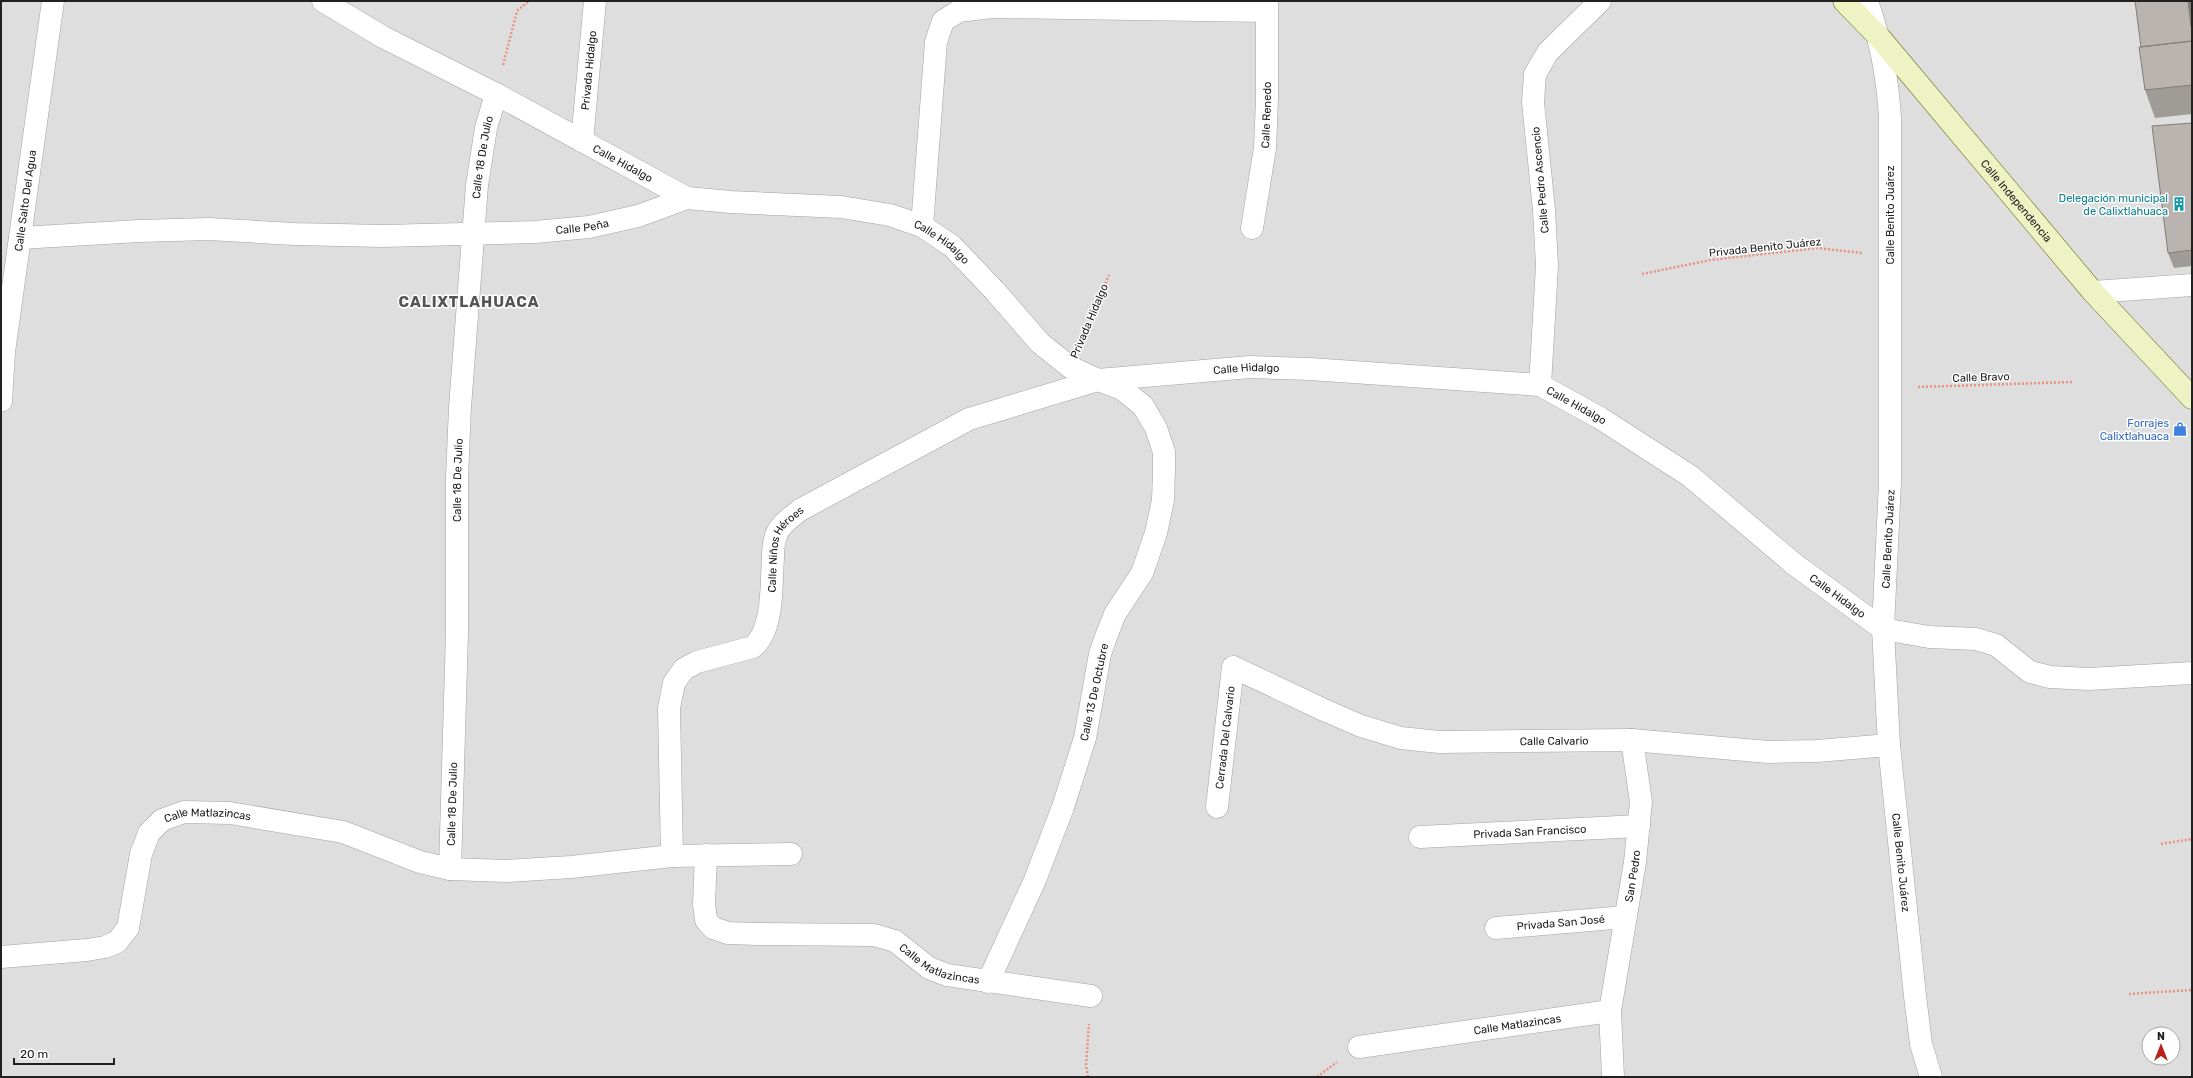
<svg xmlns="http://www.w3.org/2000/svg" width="2193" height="1078" font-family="Rubik,sans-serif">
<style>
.residential{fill:#dfdede;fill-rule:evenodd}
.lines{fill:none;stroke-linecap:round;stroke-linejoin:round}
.street-casing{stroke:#a2a2a2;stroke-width:23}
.secondary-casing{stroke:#5e6d13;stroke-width:23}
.path{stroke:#ea9180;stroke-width:2.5;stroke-dasharray:2 2;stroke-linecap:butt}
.street{stroke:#fff;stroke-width:22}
.secondary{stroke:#eef3c4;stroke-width:22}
.wall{fill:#9f9b96}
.shaded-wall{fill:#827e7a}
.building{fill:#b9b4af;stroke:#827e7a}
.labels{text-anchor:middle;stroke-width:3;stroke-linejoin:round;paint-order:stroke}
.street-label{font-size:11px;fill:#212121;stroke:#fff}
.culture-label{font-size:11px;fill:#0d838f;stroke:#fff;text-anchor:end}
.shop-label{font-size:11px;fill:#366cbe;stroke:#fff;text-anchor:end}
.district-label{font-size:15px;font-weight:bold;letter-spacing:1px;fill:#545454;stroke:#fff}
</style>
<rect width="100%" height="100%" fill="#f0eee9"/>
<path class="residential" d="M1,1H2192V1077H1ZM2149,1034H2173V1058H2149Z"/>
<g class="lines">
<defs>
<g id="street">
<path id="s1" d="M323,1L383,37L496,94L687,198L731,202L841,207L890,215L922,226L952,246L994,290L1040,343L1070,367L1098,380L1250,367L1310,369L1540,385L1600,418L1690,476L1794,564L1883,629L1929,637L1976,639L1996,645L2030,672L2050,677L2089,679L2192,673"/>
<path id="s2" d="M1867,1C1881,42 1887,74 1890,117V482L1883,629L1889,745L1915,996L1921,1044L1931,1077"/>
<path id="s3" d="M582,141L595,1"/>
<path d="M922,226L936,42L943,21L959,11L991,7L1266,11"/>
<path id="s4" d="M1252,228L1265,148L1267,99V1"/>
<path id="s5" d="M20,238L139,231L209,229L294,234L383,236L535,232L589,227L638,216L687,198"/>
<path d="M2093,292L2192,285"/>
<path d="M1540,385L1547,266L1544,210L1533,102L1535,74L1548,52L1600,1"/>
<path id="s6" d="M1,401L4,352L53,1"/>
<path id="s7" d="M1217,807L1233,667L1324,710L1361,726L1401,738L1439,742L1632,740L1768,752L1817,751L1889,745"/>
<path id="s8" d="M1420,837L1639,826"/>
<path id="s9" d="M706,855L704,904L706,920L713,928L728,933L756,934L874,935L895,941L929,968L947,975L1091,996"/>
<path id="s10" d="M672,856L669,708L674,683L684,669L697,662L753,647C774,629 771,585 773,558C773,550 774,538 778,531C783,522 793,516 800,510L969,419L1098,380L1122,389L1143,406L1156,428L1164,452V471L1163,500L1156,533L1142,573L1115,614L1107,634L1100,654L1085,738L1063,807L1035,880L988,982"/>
<path id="s11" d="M450,869L457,632V478L460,407L477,185L486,128L496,94"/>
<path id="s12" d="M1496,928L1625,917"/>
<path id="s13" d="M1,957L87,950L105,947L117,942L128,928L141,854L149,833L162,820L184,812L230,813L343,832L420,862L450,869L506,871L571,867L672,856L791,854"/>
<path id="s14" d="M1359,1047L1610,1011"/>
<path id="s15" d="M1613,1077L1610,1011L1635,862L1641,802L1632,740"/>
</g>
<g id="secondary">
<path id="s16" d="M1844,1L1880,38L2093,292L2192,398"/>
</g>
</defs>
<use href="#street" class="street-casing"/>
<use href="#secondary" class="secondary-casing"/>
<path class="path" d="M503,65L517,11L529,1
M1642,274L1711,260L1817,248L1862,253
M1082,339L1109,275
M1918,387L2073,382
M2161,844L2192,839
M2129,994L2192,990
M1088,1077L1086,1065L1089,1024
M1317,1077L1337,1062"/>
<use href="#street" class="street"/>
<use href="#secondary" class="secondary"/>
</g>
<path class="wall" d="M2192,1V114L2155,118L2145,90L2141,47Z
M2192,123V266L2174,268L2168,253Z"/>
<path class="shaded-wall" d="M2188,1H2192V30L2191,27Z"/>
<path class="building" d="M2135,1H2188L2191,27H2192V41L2141,47Z
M2192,41V85L2145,90L2139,47Z
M2192,123V250L2168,253L2152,126Z"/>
<defs>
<symbol id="building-bare" viewBox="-9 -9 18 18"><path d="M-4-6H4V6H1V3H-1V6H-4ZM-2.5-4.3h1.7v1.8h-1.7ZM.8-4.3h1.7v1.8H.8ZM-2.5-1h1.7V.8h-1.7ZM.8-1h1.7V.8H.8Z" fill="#0f9aa8" stroke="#fff" stroke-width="2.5" paint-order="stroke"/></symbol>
<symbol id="shop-bare" viewBox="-9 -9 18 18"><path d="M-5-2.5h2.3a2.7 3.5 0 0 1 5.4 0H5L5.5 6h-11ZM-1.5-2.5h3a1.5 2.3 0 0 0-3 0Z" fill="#3f7fe0" stroke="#fff" stroke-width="2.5" paint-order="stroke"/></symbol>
</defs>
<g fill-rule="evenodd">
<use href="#building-bare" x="2169" y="194" width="20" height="20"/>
<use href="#shop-bare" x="2170" y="419" width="20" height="20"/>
</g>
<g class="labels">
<g class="street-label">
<text dy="4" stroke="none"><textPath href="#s3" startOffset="71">Privada Hidalgo</textPath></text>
<text dy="4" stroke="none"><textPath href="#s4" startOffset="114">Calle Renedo</textPath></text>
<text dy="4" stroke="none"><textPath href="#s11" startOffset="713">Calle 18 De Julio</textPath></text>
<text dy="4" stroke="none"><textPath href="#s1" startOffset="341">Calle Hidalgo</textPath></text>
<text transform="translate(1540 180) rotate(-95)" y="4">Calle Pedro Ascencio</text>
<text dy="4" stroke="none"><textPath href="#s16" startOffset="264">Calle Independencia</textPath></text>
<text dy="4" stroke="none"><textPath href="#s6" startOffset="202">Calle Salto Del Agua</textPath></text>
<text transform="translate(1890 215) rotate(-90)" y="4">Calle Benito Juárez</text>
<text dy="4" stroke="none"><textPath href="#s5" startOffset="563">Calle Peña</textPath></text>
<text dy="4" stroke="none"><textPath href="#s1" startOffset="677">Calle Hidalgo</textPath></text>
<text transform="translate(1765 247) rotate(-6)" y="4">Privada Benito Juárez</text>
<text transform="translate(1089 321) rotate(-67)" y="4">Privada Hidalgo</text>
<text dy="4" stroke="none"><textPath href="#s1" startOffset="1037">Calle Hidalgo</textPath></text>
<text transform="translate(1981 377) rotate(-2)" y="4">Calle Bravo</text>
<text dy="4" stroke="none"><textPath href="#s1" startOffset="1373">Calle Hidalgo</textPath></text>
<text dy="4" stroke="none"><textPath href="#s11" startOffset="389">Calle 18 De Julio</textPath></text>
<text transform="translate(1888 539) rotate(-87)" y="4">Calle Benito Juárez</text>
<text dy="4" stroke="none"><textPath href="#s10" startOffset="370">Calle Niños Héroes</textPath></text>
<text dy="4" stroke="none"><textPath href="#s1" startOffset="1697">Calle Hidalgo</textPath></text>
<text transform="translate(1094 692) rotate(-78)" y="4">Calle 13 De Octubre</text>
<text dy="4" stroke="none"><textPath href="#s7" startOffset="70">Cerrada Del Calvario</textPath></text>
<text dy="4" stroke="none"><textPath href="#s7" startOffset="477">Calle Calvario</textPath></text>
<text dy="4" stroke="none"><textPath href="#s11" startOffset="65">Calle 18 De Julio</textPath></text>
<text dy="4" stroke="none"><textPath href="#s13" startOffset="298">Calle Matlazincas</textPath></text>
<text dy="4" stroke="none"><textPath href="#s8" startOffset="110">Privada San Francisco</textPath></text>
<text dy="4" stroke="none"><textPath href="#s2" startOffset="865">Calle Benito Juárez</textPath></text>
<text dy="4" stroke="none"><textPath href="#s15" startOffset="203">San Pedro</textPath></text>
<text dy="4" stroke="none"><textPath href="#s12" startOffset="65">Privada San José</textPath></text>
<text dy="4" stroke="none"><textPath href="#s9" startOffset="311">Calle Matlazincas</textPath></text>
<text dy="4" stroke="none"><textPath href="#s14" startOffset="160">Calle Matlazincas</textPath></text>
</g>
<g class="culture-label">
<text x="2168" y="202">Delegación municipal<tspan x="2168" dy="13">de Calixtlahuaca</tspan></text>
</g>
<g class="shop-label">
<text x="2169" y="427">Forrajes<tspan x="2169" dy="13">Calixtlahuaca</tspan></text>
</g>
<g class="district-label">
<text x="469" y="307">CALIXTLAHUACA</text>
</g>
</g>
<rect width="2193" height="1078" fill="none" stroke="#212121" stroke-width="4"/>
<g transform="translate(2161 1046)"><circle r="19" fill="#ffffff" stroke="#a6a6a6"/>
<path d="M0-3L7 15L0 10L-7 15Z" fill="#b92119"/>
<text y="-6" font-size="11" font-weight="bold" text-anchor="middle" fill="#212121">N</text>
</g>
<path d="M14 1058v6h100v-6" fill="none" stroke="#212121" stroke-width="2"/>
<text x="20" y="1058" font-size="12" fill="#212121" stroke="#ffffff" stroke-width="3" paint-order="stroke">20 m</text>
</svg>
